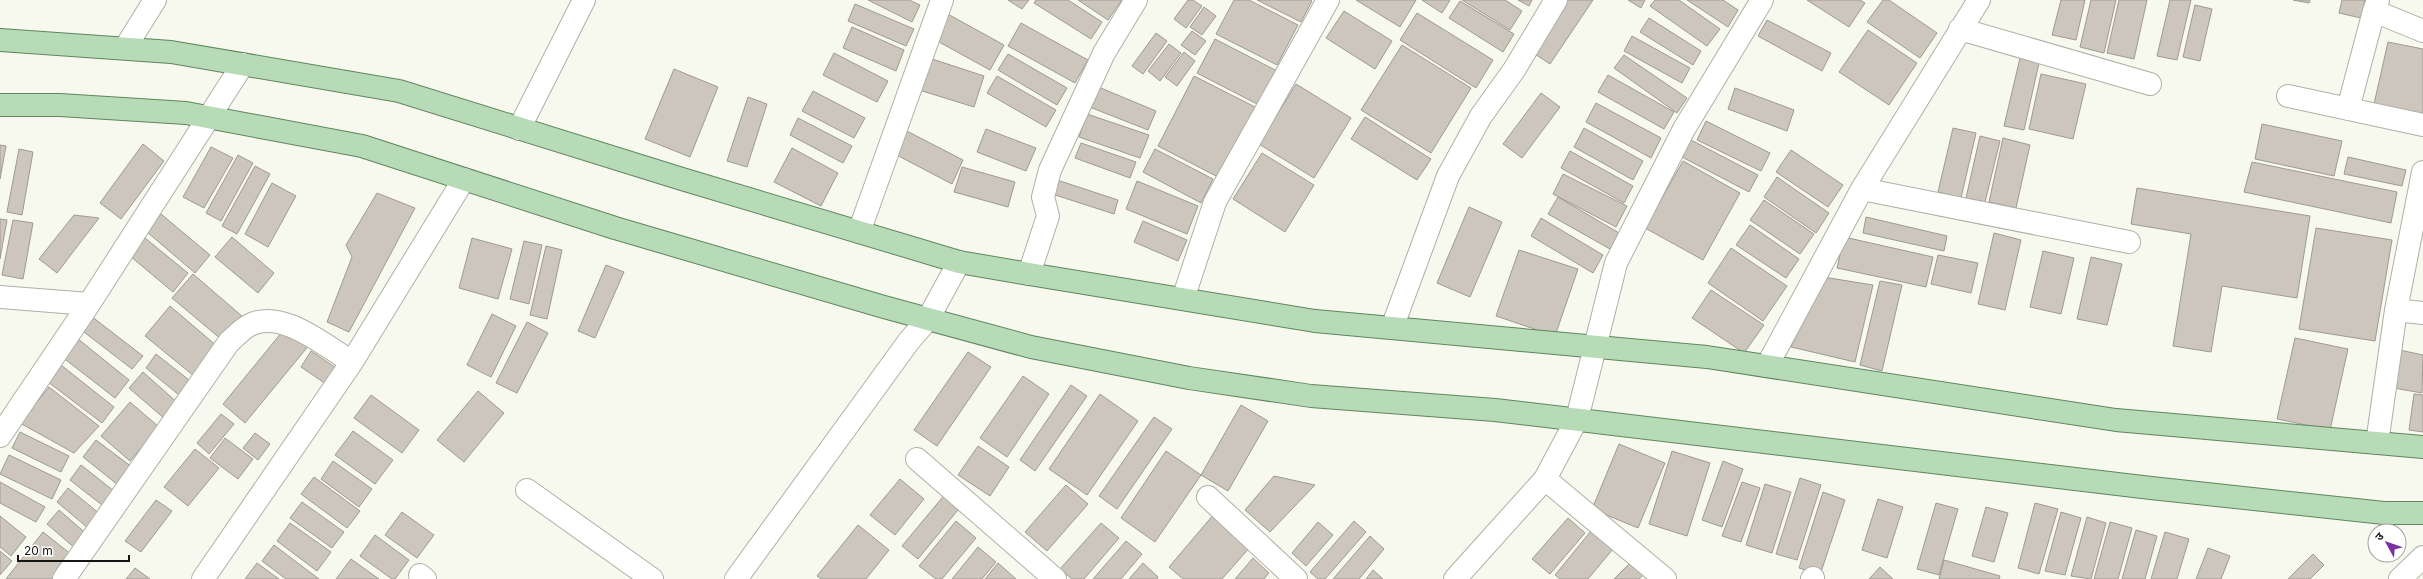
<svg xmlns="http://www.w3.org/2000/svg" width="2423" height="579" font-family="Inter,'Noto Sans Devanagari',sans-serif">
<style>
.building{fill:#ccc6bd;stroke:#9f9a91}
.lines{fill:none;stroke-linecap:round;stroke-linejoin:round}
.minor-casing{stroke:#afb0a6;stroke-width:24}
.major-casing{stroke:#5f855e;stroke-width:24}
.minor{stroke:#fff;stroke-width:22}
.major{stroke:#b7dab7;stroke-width:22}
</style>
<rect width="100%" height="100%" fill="#f8f9ee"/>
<path class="building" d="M868,0H909L920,5L912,22Z
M1008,0H1029L1022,9Z
M1036,0H1068L1102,22L1091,39L1034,3Z
M1078,0H1120L1121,1L1108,20Z
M1188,0H1193L1202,6L1186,28L1174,19Z
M1234,0H1249L1298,25L1277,65L1216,34Z
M1257,0H1310L1312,1L1301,22Z
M1356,0H1416L1400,27Z
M1422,0H1450L1442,13Z
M1462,0H1505L1522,11L1510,30Z
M1518,0H1532L1529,6Z
M1567,0H1593L1550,64L1532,52Z
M1628,0H1645L1641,8Z
M1655,0H1679L1720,29L1707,46L1650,6Z
M1687,0H1723L1738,10L1728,27Z
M1807,0H1860L1865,3L1849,27Z
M1883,0H1889L1937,33L1920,58L1867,22Z
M2061,0H2085L2076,40L2052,35Z
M2091,0H2116L2104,53L2080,47Z
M2119,0H2147L2134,59L2107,53Z
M2170,0H2191L2177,60L2157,56Z
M2293,0H2310L2309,3Z
M2342,0H2365L2361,18L2339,13Z
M1460,1L1514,34L1503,52L1449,18Z
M855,4L914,29L906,46L848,21Z
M2195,5L2212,9L2200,61L2183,57Z
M1204,7L1216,16L1202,35L1190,27Z
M1344,11L1392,41L1375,69L1326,38Z
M944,12L1004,45L990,70L930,37Z
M1417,13L1493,60L1476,88L1400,40Z
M1649,18L1701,51L1693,65L1640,32Z
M1767,20L1831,53L1822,71L1758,36Z
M1021,23L1088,60L1075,83L1008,46Z
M852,27L904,50L896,71L843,48Z
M1868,30L1917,63L1889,105L1839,72Z
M1192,31L1206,41L1195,55L1181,45Z
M1156,33L1167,41L1143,74L1132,66Z
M1632,36L1690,68L1682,83L1624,51Z
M1215,39L1277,71L1259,105L1197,73Z
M2388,42L2423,49V115L2374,104Z
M1169,44L1181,53L1160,81L1148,71Z
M1402,45L1471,88L1431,153L1361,110Z
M1184,52L1195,61L1177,86L1165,77Z
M834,53L888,81L877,102L823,75Z
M1008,54L1067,88L1057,105L998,70Z
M1624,55L1687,98L1677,113L1614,68Z
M929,58L984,76L974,107L919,90Z
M2020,58L2039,63L2024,130L2004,126Z
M674,69L718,87L690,157L645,139Z
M2041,74L2086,84L2073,139L2029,129Z
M1608,75L1674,112L1664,129L1598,92Z
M997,76L1056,110L1046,127L987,93Z
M1194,76L1255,107L1218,177L1158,146Z
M1296,84L1351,118L1314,178L1259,144Z
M1096,86L1156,111L1148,130L1087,106Z
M1735,88L1794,110L1787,131L1728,109Z
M813,91L865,118L854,138L802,111Z
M1541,93L1560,107L1522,158L1503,144Z
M748,97L767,104L747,167L727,161Z
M1596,103L1661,138L1651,158L1586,122Z
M1087,114L1149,135L1140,158L1079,137Z
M1365,117L1431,159L1417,180L1351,139Z
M798,118L852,146L843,163L790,135Z
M1706,121L1770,153L1761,171L1697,140Z
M2262,124L2342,141L2334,176L2255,159Z
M901,128L963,160L952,184L889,151Z
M1584,128L1643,161L1633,180L1574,147Z
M1953,128L1976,133L1961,198L1938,192Z
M986,129L1036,148L1026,171L977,152Z
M1980,136L2000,141L1985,202L1966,198Z
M2003,138L2030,145L2016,208L1989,202Z
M1691,140L1758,175L1749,192L1682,157Z
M1081,143L1136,162L1130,178L1075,158Z
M143,144L164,161L121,219L100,203Z
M0,145L6,146L0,179Z
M211,147L233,158L204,208L183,197Z
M792,148L838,173L821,206L774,182Z
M19,149L33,152L22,215L7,212Z
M1155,149L1213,179L1201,203L1143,172Z
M1791,150L1843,185L1828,207L1776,172Z
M1570,151L1633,186L1624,203L1561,168Z
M1262,153L1314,185L1285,232L1233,199Z
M238,155L253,163L221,221L206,213Z
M2348,157L2406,170L2402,186L2344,174Z
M1683,161L1740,193L1703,260L1645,228Z
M2252,162L2397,192L2391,223L2244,192Z
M255,166L270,174L237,234L222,226Z
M962,167L1015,182L1008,207L954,192Z
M1563,174L1627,206L1616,227L1553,194Z
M1777,177L1829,213L1816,233L1764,197Z
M1054,179L1118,200L1114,214L1049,193Z
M1137,181L1198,206L1187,234L1126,209Z
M272,183L296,196L268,247L245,234Z
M2137,188L2310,216L2297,298L2222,286L2211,352L2173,346L2191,234L2131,224Z
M377,193L415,208L349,332L327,322L352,257L346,245Z
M1558,197L1619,233L1610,249L1548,214Z
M1764,200L1814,234L1800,254L1750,220Z
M1469,207L1502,222L1470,297L1437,283Z
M161,214L210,255L195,273L147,232Z
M74,215L99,218L57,273L39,259Z
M1866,217L1947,236L1944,251L1863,233Z
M1541,218L1603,255L1593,273L1531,236Z
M0,219L7,220L0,259Z
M13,220L33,223L23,279L2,275Z
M1143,221L1187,240L1178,261L1134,242Z
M1750,225L1799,259L1786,278L1736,245Z
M2316,228L2392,240L2375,341L2299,329Z
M1994,233L2021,240L2005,310L1978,304Z
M232,237L274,273L258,293L215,257Z
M1844,237L1933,257L1926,287L1837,268Z
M145,238L188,273L173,292L130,256Z
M472,238L512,249L498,299L459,288Z
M524,241L542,245L529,304L510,299Z
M546,246L562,250L547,319L530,315Z
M1731,248L1787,286L1763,321L1708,283Z
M1519,250L1578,269L1555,336L1496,316Z
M2043,251L2074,258L2061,314L2030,307Z
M1938,255L1978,263L1971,293L1931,284Z
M2091,257L2122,264L2107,325L2077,319Z
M606,265L624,272L595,338L578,331Z
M193,274L243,317L222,340L172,298Z
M1823,277L1873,285L1855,362L1791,347Z
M1880,281L1902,285L1882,371L1860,365Z
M1711,290L1764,325L1744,353L1692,318Z
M170,306L218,347L194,376L145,336Z
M492,314L516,326L491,377L467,365Z
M91,316L143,356L132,369L80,329Z
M527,322L548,333L517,393L496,383Z
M287,326L310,344L245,423L223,404Z
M72,334L129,380L115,398L57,353Z
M2295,338L2348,349L2330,430L2277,419Z
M2395,349L2423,355L2422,393L2388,387Z
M311,351L336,368L326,384L301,367Z
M968,352L991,367L937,446L914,430Z
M156,354L189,380L179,395L146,368Z
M61,365L114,407L102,423L48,382Z
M143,372L179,404L165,419L129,388Z
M1023,376L1049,394L1007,457L980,438Z
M1071,385L1087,396L1035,471L1020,460Z
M49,387L99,426L74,453L20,423Z
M478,391L504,413L464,462L437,440Z
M1100,394L1138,421L1087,495L1049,469Z
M2414,394L2423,395V432L2409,430Z
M371,395L419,430L402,453L354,418Z
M130,402L159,427L130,461L101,436Z
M1241,405L1268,421L1228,491L1201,475Z
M221,414L234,424L209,454L197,443Z
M1154,417L1172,429L1117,509L1099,496Z
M353,431L393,460L375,484L335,455Z
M20,432L69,456L61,472L12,448Z
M255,433L270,444L258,460L243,448Z
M225,438L253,459L238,479L210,458Z
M96,440L132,467L118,485L83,457Z
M1619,444L1665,463L1638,528L1592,509Z
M978,446L1009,467L990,496L958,475Z
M195,449L219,468L188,506L164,487Z
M1166,451L1201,475L1155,542L1121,518Z
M1672,451L1710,463L1687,536L1649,524Z
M9,455L61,480L52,499L0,474Z
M333,461L372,489L359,507L321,479Z
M1723,461L1743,469L1722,527L1702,520Z
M81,465L119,495L107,509L70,480Z
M1274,476L1315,485L1270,532L1245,510Z
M314,477L360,511L347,528L301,494Z
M1800,478L1821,485L1797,560L1776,554Z
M900,479L924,499L895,535L870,515Z
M0,482L45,507L36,522L0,503Z
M1742,482L1760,488L1741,542L1722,536Z
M1765,484L1791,492L1772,553L1746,545Z
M1066,485L1088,504L1047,551L1025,532Z
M68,488L100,514L88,528L57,502Z
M1823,492L1845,500L1820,575L1799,568Z
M946,493L962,505L918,559L902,546Z
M1878,499L1903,507L1887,558L1862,550Z
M156,500L172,511L141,552L125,541Z
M302,502L344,532L332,548L290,518Z
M1936,503L1958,509L1939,575L1917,569Z
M2035,503L2058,509L2039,574L2018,568Z
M1986,507L2008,513L1994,562L1972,556Z
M59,510L89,536L77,550L47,524Z
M402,512L434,535L417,558L385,535Z
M2061,512L2081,518L2065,575L2045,571Z
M1214,514L1251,546L1222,579H1183L1169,567Z
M0,516L26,537L11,556L0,547Z
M2087,517L2106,523L2091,579L2071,576Z
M1568,518L1585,533L1550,574L1532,559Z
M956,521L976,538L942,579H936L919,566Z
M1354,521L1366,532L1325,579H1318L1310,572Z
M1318,522L1333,535L1306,566L1292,553Z
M2110,522L2132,528L2118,579H2094Z
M290,523L331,552L317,571L277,541Z
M1101,523L1119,538L1084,579H1072L1060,569Z
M858,525L889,550L866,579H821L817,576Z
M2136,530L2157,536L2145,579H2122Z
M1591,531L1613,549L1588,579H1560L1555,575Z
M43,532L72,555L53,579H6Z
M2165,532L2189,539L2177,579H2151Z
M375,535L409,560L395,579H392L360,556Z
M1370,536L1384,549L1359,579H1333Z
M1126,541L1142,554L1121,579H1093Z
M274,545L319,579H286L262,561Z
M978,547L996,562L982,579H952Z
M2208,548L2230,556L2221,579H2196Z
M0,551L12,561L0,575Z
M2313,554L2324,565L2310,579H2288Z
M1253,558L1269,573L1264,579H1235Z
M351,559L379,579H336Z
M1634,559L1647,572L1639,579H1614Z
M1944,560L2000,576L1999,579H1939Z
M257,563L279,579H245Z
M998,563L1016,579H985Z
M1143,563L1158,577L1157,579H1129Z
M1880,567L1893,579H1869Z
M135,568L150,579H126Z
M1373,570L1383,579H1366Z"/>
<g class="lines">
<defs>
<path id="minor" d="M2378,0L2374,11L2423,31
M1960,29L2150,84
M125,48L155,0
M2288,96L2423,125
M2348,109L2374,11
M519,129L584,0
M1862,189L2129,242
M859,232L942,0
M1029,274L1048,216L1043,197L1050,170L1104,53L1136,0
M0,297L89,304
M1183,299L1215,202L1328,0
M2396,310L2423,313
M1392,328L1448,176L1481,116L1514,70L1556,0
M1767,366L1862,189L1979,0
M0,436L89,304L243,64
M2377,443L2396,310L2423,172
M917,459L1055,579
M1545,479L1665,579
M527,490L652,579
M1208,497L1296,579
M420,575L425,579
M64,579L229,342C235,337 241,330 248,326C280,307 325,346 352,362
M203,579L352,362L464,179
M736,579L909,341L928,319L959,262
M1455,579L1545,479L1577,419L1616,263L1684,129L1762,0
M1812,579L1813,578
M2400,579L2423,557"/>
<path id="major" d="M0,40L171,52L399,91L682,179L959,262L1029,274L1315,321L1707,357L2116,420L2423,447
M0,105H60L186,113L362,146L615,228L884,307L1031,347L1189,378L1311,396L1495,410L2151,488L2384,513H2423"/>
</defs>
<use href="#minor" class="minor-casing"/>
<use href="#major" class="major-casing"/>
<use href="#minor" class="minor"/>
<use href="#major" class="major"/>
</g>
<g transform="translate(2387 543) rotate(310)"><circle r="19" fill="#ffffff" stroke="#a1a2a0"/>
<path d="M0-3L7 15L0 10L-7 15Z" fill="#7931a4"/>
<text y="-6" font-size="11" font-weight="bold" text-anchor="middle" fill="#151612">उ</text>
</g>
<path d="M18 555v6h111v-6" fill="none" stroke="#151612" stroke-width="2"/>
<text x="24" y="555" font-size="12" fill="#151612" stroke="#ffffff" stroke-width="3" paint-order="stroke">20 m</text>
</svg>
